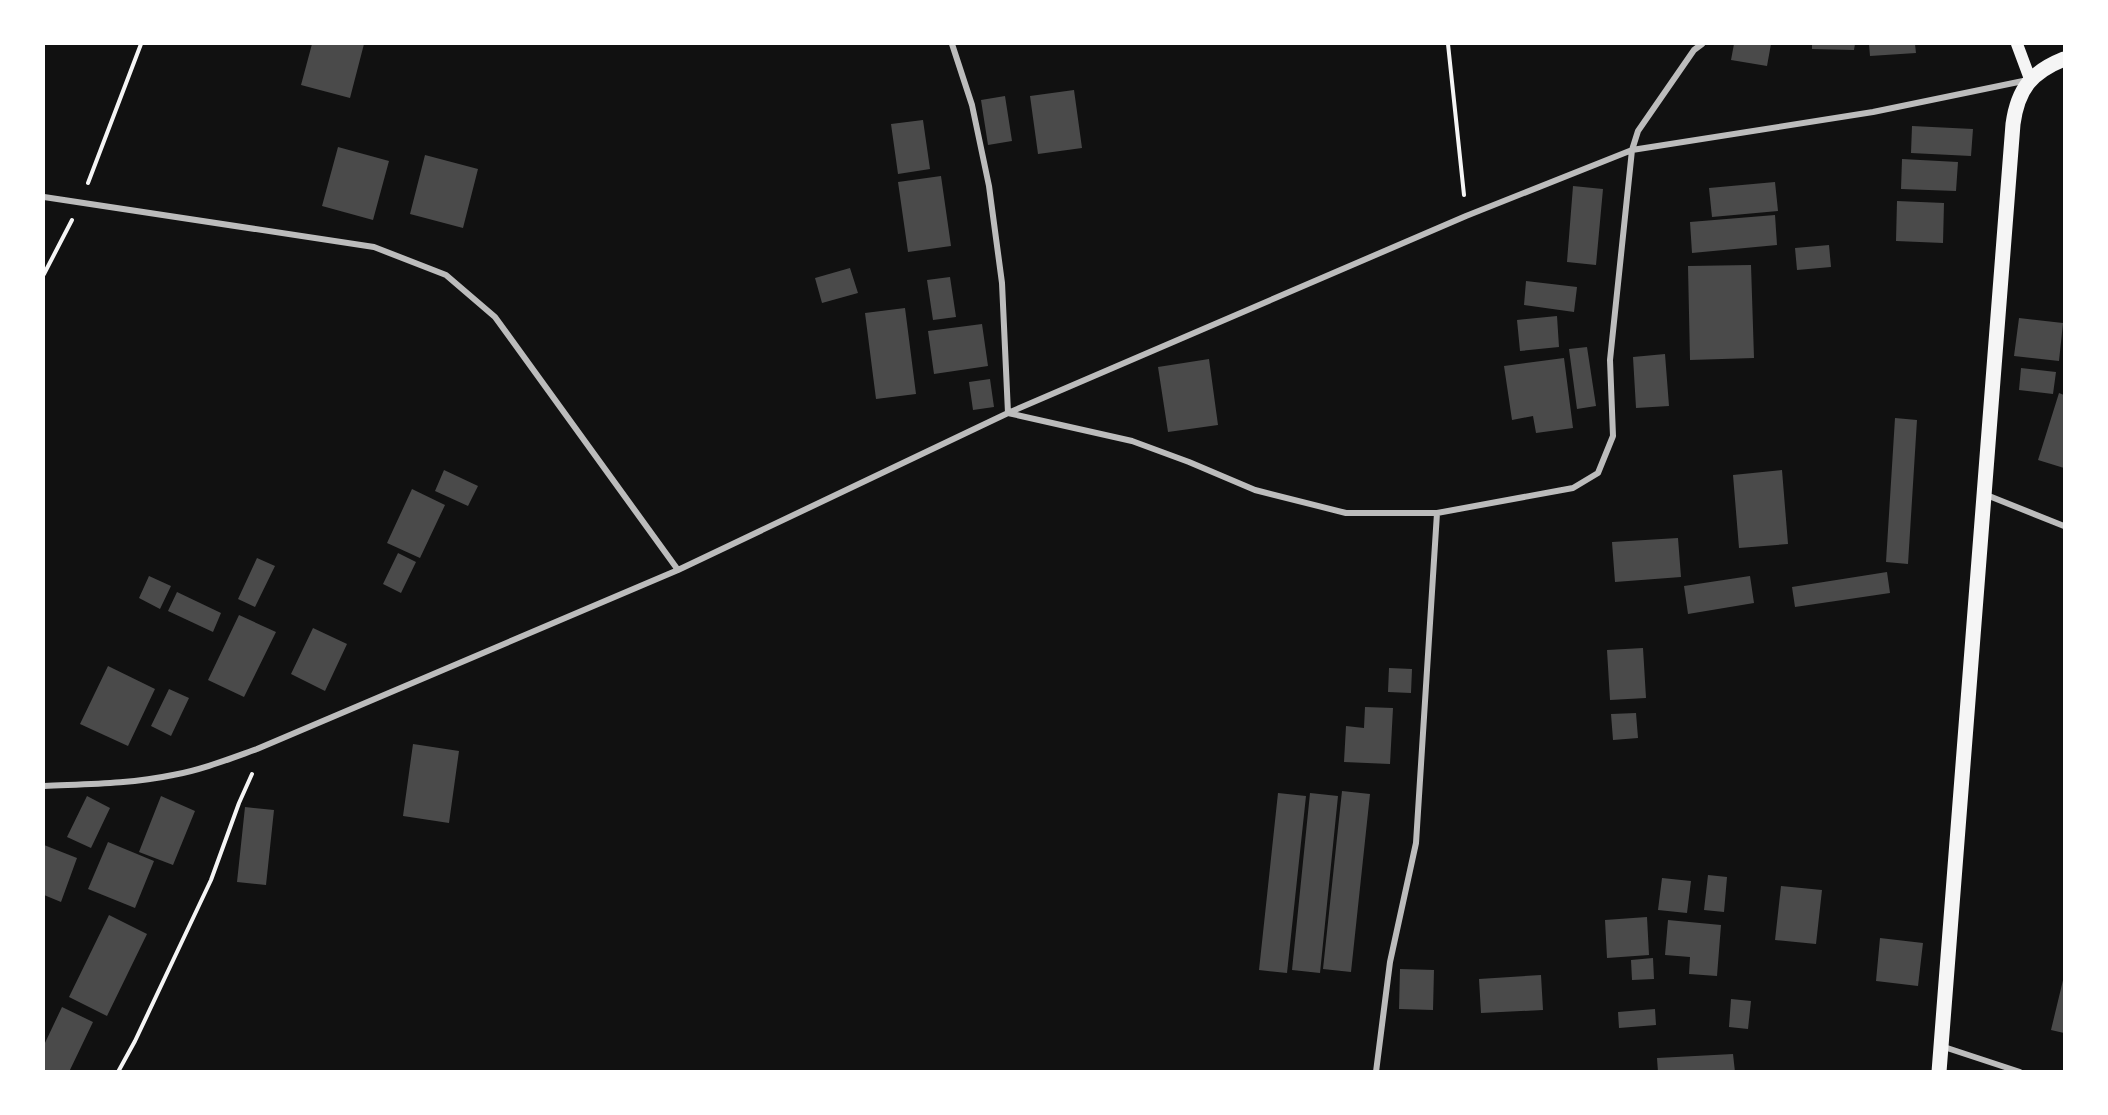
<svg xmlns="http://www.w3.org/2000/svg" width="2108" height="1115" font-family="Rubik,sans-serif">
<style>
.building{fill:#4a4a4a}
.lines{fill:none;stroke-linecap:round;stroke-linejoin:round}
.path{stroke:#f5f5f5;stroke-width:4}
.minor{stroke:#bcbcbc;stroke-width:6}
.secondary{stroke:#f5f5f5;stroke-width:12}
.primary{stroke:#f5f5f5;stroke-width:15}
</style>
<rect width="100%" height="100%" fill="#111"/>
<path class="building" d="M312,44H364L350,98L301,85Z
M1734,44H1771L1767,66L1731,60Z
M1812,44H1855L1854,50L1812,49Z
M1869,44H1915L1916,53L1870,56Z
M1074,90L1082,148L1038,154L1030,96Z
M1005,96L1012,141L988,145L981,100Z
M923,120L930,169L898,174L891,124Z
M1912,126L1973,129L1971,156L1911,153Z
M338,147L389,161L373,220L322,206Z
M425,155L478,169L463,228L410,214Z
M1902,159L1958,162L1956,191L1901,189Z
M941,176L951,246L908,252L898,182Z
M1775,182L1778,211L1712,217L1709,188Z
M1573,186L1603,189L1596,265L1567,262Z
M1897,201L1944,203L1943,243L1896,241Z
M1775,215L1777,245L1692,253L1690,222Z
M1829,245L1831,267L1797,270L1795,248Z
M1751,265L1754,358L1690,360L1688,266Z
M850,268L858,293L822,303L815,278Z
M950,277L956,317L933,320L927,280Z
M1526,281L1577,287L1574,312L1524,305Z
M905,308L916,394L876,399L865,313Z
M1557,316L1559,347L1520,351L1517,320Z
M2019,318L2063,323L2059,361L2014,356Z
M982,324L988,366L934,374L928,331Z
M1587,347L1596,406L1577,409L1569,349Z
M1665,354L1669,406L1636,408L1633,357Z
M1564,358L1573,428L1536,433L1533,416L1512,420L1504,366Z
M1209,359L1218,425L1168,432L1158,367Z
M2021,368L2056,372L2053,394L2019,390Z
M990,379L994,407L973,410L969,382Z
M2059,393L2064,395V468L2038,460Z
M1895,418L1917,420L1908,564L1886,562Z
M444,470L478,486L468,506L435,491Z
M1782,470L1788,544L1739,548L1733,475Z
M412,489L445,505L420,558L387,543Z
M1678,538L1681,577L1615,582L1612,542Z
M398,553L416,562L401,593L383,584Z
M257,558L275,566L255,607L238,599Z
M1887,572L1890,593L1795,607L1792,587Z
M149,576L171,586L160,609L139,598Z
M1750,576L1754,603L1688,614L1684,586Z
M177,592L221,613L213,632L168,611Z
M239,615L276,632L244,697L208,680Z
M313,628L347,644L325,691L291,674Z
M1643,648L1646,698L1610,700L1607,650Z
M108,666L155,689L128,746L80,724Z
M1389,668L1412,669L1411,693L1388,692Z
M169,689L189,698L171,736L151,726Z
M1365,707L1393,708L1390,764L1344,762L1346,726L1364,728Z
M1636,713L1638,738L1613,740L1611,714Z
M413,744L459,751L449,823L403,816Z
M1342,791L1370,794L1351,972L1323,969Z
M1278,793L1306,796L1287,973L1259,970Z
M1310,793L1338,796L1320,973L1292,970Z
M87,796L110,808L91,848L67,837Z
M161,796L195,811L173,865L139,852Z
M245,807L274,810L266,885L237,882Z
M108,842L154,861L135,908L88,889Z
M44,845L77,858L61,902L44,895Z
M1708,875L1727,877L1724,912L1704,910Z
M1662,878L1691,881L1687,913L1658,910Z
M1781,886L1822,890L1816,944L1775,940Z
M109,915L147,934L107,1016L69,997Z
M1647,917L1649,955L1607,958L1605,920Z
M1668,920L1721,925L1717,976L1689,974L1690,957L1665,955Z
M1880,938L1923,943L1918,986L1876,981Z
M1653,958L1654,979L1632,980L1631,960Z
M1400,969L1434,970L1433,1010L1399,1009Z
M1541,975L1543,1010L1481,1013L1479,979Z
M2064,976V1033L2051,1030Z
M1731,999L1751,1001L1748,1029L1729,1027Z
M62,1007L93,1022L69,1072H44V1045Z
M1655,1009L1656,1025L1619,1028L1618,1012Z
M1733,1054L1735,1072H1658L1657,1058Z"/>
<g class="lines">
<path class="path" d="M1448,44L1464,195
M88,183L141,44
M44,274L72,220
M118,1072L135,1041L211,880L239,803L252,774"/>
<path class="minor" d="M952,44L972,105L989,186L1002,283L1008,413L1132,441L1189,462L1255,490L1346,513H1437L1573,488L1598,473L1613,436L1610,360L1632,150L1638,131L1694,50L1702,44
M44,197L374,247L446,275L495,317L678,570
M1984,494L2064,526
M44,786C87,784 130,784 173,775C201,770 229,759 257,749L678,570L1008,413L1466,216L1632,150L1873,112L2028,80
M1941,1046L2020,1072
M1376,1072L1390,962L1416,843L1437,513"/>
<path class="secondary" d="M2017,44L2030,79"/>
<path class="primary" d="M1939,1072L2013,124C2018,88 2032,72 2064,59"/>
</g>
<rect width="2108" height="1115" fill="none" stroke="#ffffff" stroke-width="90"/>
</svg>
